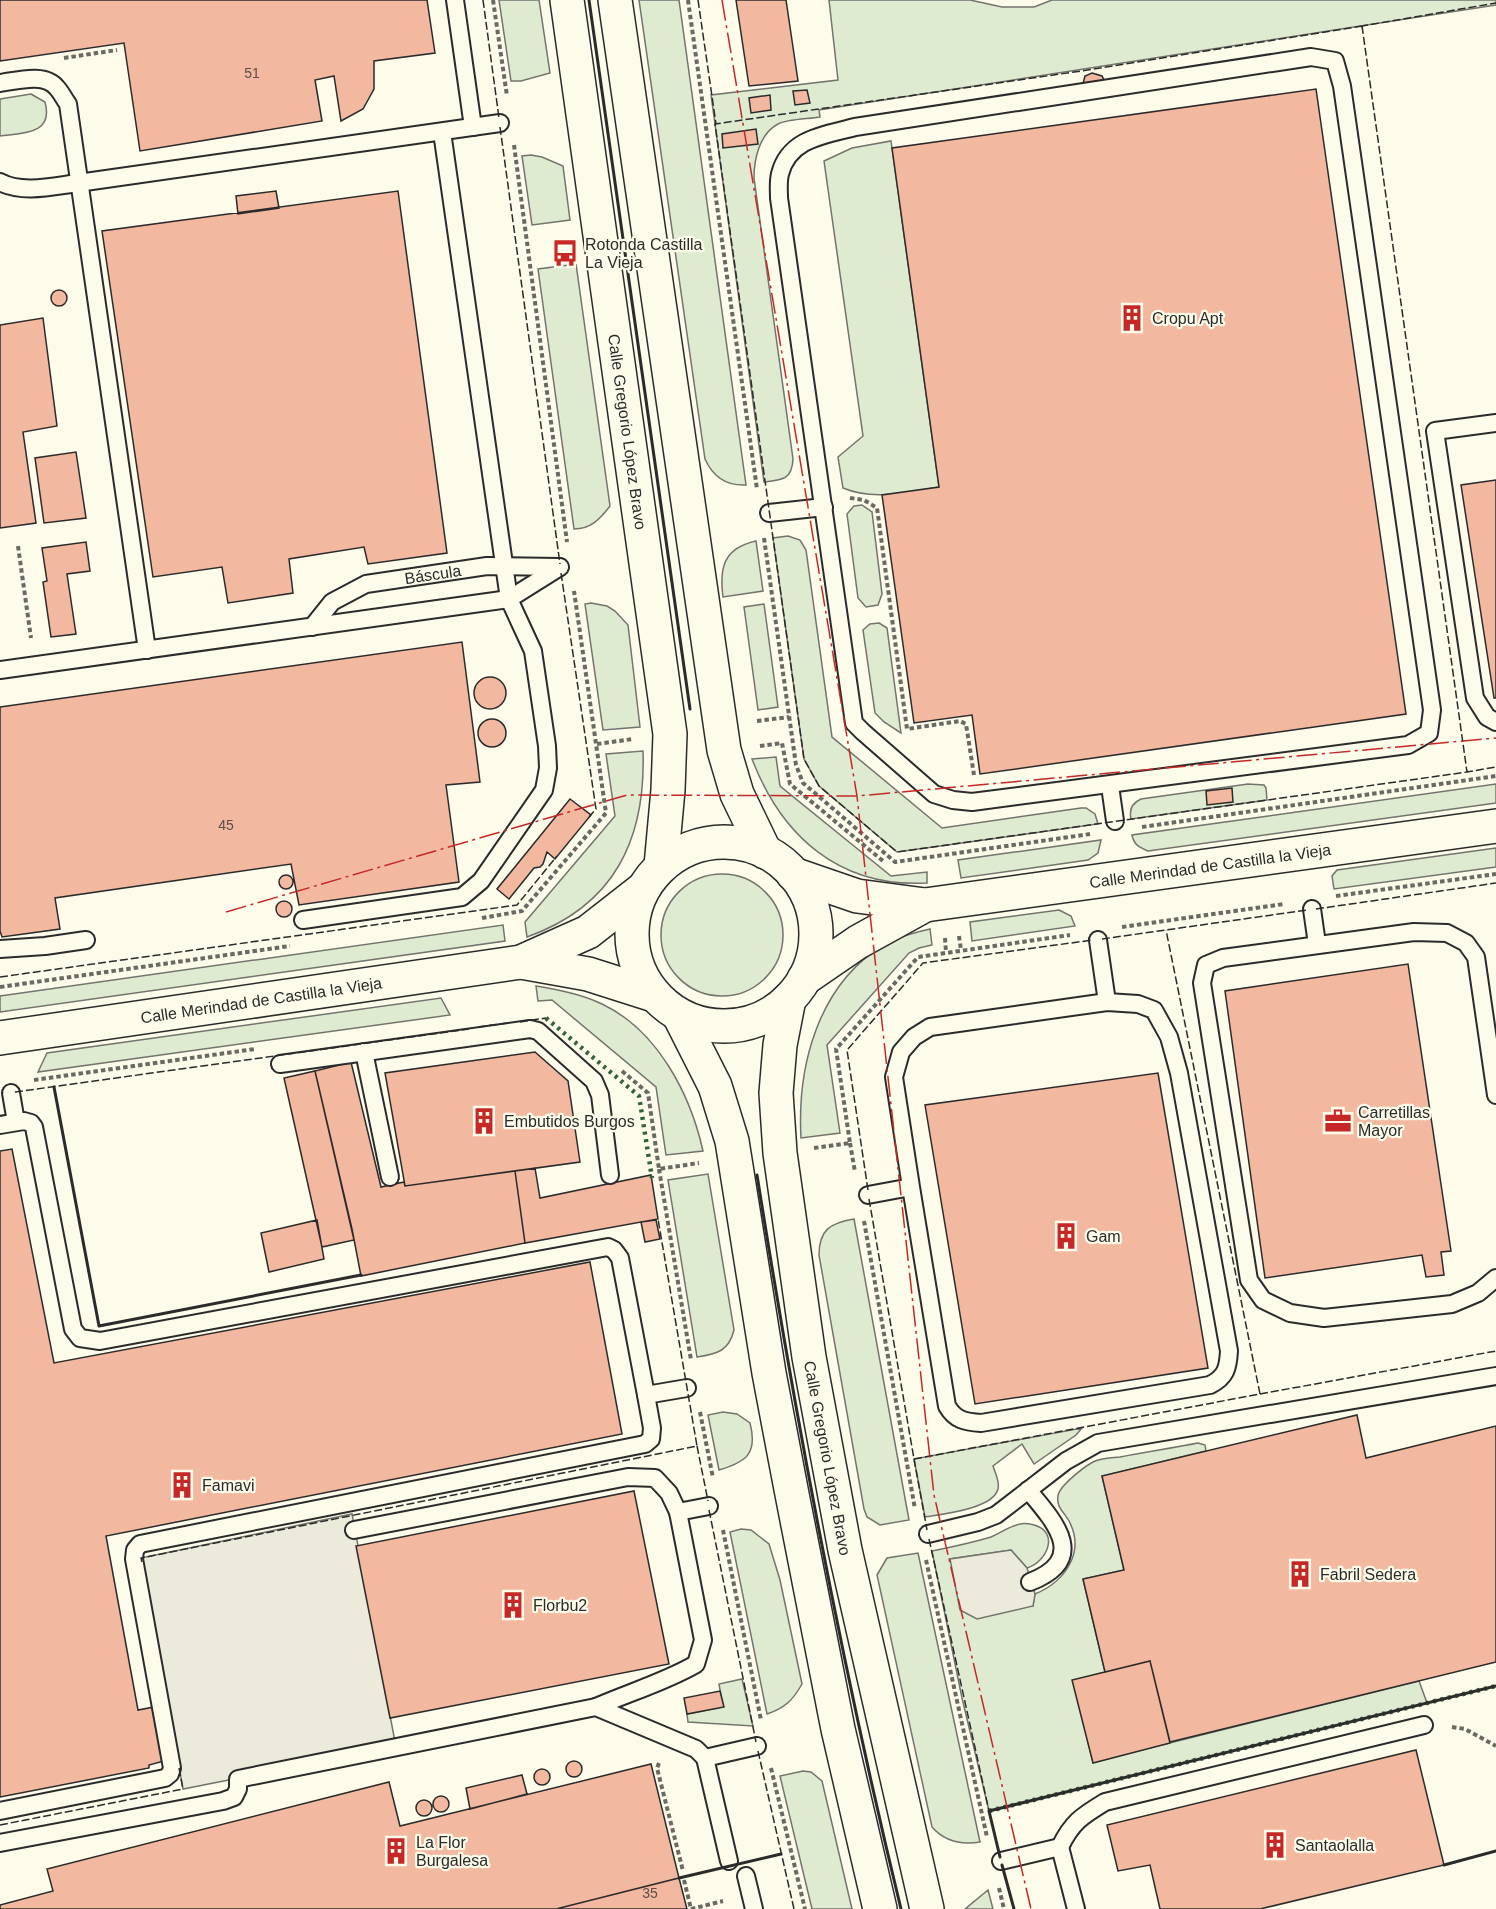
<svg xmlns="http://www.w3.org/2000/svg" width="1496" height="1909" font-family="Arial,sans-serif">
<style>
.green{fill:#deebd1;stroke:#74746e;stroke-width:1.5}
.parking{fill:#eceadb;stroke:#74746e;stroke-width:1.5}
.building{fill:#f2b8a0;stroke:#2b2b2b;stroke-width:1.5}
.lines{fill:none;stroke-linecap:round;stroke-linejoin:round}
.service-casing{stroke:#2b2b2b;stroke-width:20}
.minor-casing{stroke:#2b2b2b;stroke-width:36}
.secondary-casing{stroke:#2b2b2b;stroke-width:36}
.path{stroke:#6a6964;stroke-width:4;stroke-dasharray:4.5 3;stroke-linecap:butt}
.service{stroke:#fdfbea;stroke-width:16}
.minor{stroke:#fdfbea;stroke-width:33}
.secondary{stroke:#fdfbea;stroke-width:33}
.hedge{stroke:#34623c;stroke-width:4.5;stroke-dasharray:3 4.5;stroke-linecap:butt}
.fence{stroke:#2b2b2b;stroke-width:1.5;stroke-dasharray:8 3;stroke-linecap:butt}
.wall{stroke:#2b2b2b;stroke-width:3}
.power{stroke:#c62828;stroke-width:1.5;stroke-dasharray:21 4.5 3 4.5;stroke-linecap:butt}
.labels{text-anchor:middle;stroke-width:4.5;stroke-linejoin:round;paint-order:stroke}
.number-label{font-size:14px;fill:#5d4e48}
.poi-label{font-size:16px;fill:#2b2b2b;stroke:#fdfbea;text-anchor:start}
.street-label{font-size:16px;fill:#2b2b2b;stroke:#fdfbea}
</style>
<rect width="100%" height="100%" fill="#fdfbea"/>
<path class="green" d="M499,0H539L550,73L521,81H511Z
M639,0H679L746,485C726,486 713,477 705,459Z
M829,0H970L1002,7H1034L1052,0H1496V5L819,110L820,117C809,119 787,119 778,124C759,134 754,160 754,178L793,459C792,480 782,480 764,482L711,95L838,80Z
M31,94L45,102C54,135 22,133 0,136V99Z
M891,141L939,487C907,492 874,501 843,488L838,457L863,436L824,161L852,148Z
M531,155L542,157L563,166L570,220L532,225L522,156Z
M576,264L610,506C600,519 591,529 574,529L538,269Z
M862,505L872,512L882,594L878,605L866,607L858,598L847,514L854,506Z
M788,536L800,540L806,550L832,737L942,828L1081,808H1086L1095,814L1098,824L897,852L819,786L804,759L773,538Z
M756,541L763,591L723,597C719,567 724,548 756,541Z
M591,603L607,606L615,611L628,625L640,727L603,730L585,604Z
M764,604L778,707L758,710L744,607Z
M879,623L887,628L901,733L884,722L875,713L863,630L870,624Z
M643,751C646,840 614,906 527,937L525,922L615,816L606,754Z
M776,757L780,786L891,876L927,872V883C840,888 782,837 752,759Z
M1248,784L1264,785L1266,788L1267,800L1131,819C1129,810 1132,803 1141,799Z
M1496,784V803L1148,851C1139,847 1134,845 1132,835Z
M1101,840L1098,853L1088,860L961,878L958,860Z
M1496,848V867L1334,889L1332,876L1337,870Z
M661 935a61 61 0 1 1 122 0a61 61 0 1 1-122 0Z
M1059,910L1071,916L1075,926L972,941L970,922Z
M503,925L505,941L0,1012V996Z
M930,929L932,945L919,948L909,953L827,1045L840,1133L801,1138C797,1066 818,986 882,946C897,937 914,933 930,929Z
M536,986C559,990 581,994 602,1004C657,1030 690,1093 703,1151L666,1155L656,1087L552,1000L538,1001Z
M441,998L450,1015L38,1072L47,1053Z
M708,1174L734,1330C729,1351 717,1354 697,1357L668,1180Z
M854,1219L909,1520L880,1525L867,1517L864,1509L819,1255C819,1230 830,1223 854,1219Z
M723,1412L737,1414L750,1423C758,1454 746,1462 719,1470L708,1415Z
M1082,1428L1076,1435L1034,1464L1022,1444L993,1466C995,1473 1000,1481 998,1489C993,1509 942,1514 925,1517L914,1459Z
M1198,1443L1205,1445L1206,1451L1102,1476L1124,1570L1083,1579L1105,1672L1073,1681L1093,1762L1419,1681L1427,1703L989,1811L962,1698L932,1551C952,1547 971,1543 991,1537C1000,1533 1010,1526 1020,1524C1024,1523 1030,1524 1034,1525C1060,1532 1047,1562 1027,1568L1011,1550L950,1559L1033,1606L1035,1594C1064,1582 1086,1553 1069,1521C1064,1512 1056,1507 1058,1496C1059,1486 1084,1467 1093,1462C1101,1458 1112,1458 1120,1457C1146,1452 1172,1448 1198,1443Z
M741,1529L751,1530L769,1544L780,1580L802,1684C793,1700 785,1708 767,1714L730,1532Z
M918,1553L980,1842C961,1845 945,1842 932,1827L877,1575L887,1558Z
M742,1679L753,1726L688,1722L687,1714L723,1707L719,1684Z
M803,1771L811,1772L822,1781L852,1909H812L780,1776Z
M988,1890L993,1909H965Z"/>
<path class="parking" d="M352,1514L396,1747L183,1789L141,1558Z
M1011,1550L1027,1568L1035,1594L1033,1606L977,1619L960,1610L950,1559Z"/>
<path class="building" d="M0,0H427L435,53L374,61V89L363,109L341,121L334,76L315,80L322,121L140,151L124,43L0,61Z
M736,0H786L798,81L749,86Z
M1092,73L1102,76L1106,84L1082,87L1085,76Z
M1316,89L1406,714L980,774L972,715L914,723L882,495L939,487L892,148Z
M807,90L810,103L795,105L793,91Z
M770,95L771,110L751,113L749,98Z
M756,129L758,144L723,148L722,134Z
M276,191L279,208L238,214L236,196Z
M398,191L447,553L368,564L364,547L289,559L293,593L228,603L222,567L153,577L102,231Z
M51 298a8 8 0 1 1 16 0a8 8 0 1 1-16 0Z
M43,318L57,426L23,432L36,523L0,528V325Z
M76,452L86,518L44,523L35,458Z
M1496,480V698H1494L1461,485Z
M86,542L90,571L67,574L76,634L51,637L43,582L47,581L42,548Z
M462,642L480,782L446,785L459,882L299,905L291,864L55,898L60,929L2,937L0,931V707Z
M474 693a16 16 0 1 1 32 0a16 16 0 1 1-32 0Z
M478 733a14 14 0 1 1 28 0a14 14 0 1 1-28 0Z
M1232,788L1233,802L1207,805L1206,791Z
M570,799L591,815L555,859L547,852L543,864L540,867L534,868L509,899L497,889Z
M279 882a7 7 0 1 1 14 0a7 7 0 1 1-14 0Z
M276 909a8 8 0 1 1 16 0a8 8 0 1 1-16 0Z
M1408,964L1451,1251L1441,1252L1444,1275L1426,1277L1422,1255L1265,1278L1225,991Z
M535,1052L568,1081L580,1162L405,1186L385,1073Z
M351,1062L381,1187L404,1182L405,1186L515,1171L525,1243L361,1276L352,1229L315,1071Z
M315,1071L354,1240L322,1247L284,1078Z
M1158,1073L1208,1368L975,1404L925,1105Z
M12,1149L54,1363L590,1262L622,1434L106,1536L138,1710L154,1707L164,1761L149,1765V1768L0,1797V1151Z
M535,1168L540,1198L651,1175L658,1219L525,1243L515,1171Z
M317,1220L324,1259L269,1272L261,1233Z
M656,1220L660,1239L645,1242L641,1222Z
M1357,1415L1366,1458L1496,1426V1662L1170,1742L1150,1661L1105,1672L1083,1579L1124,1570L1102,1476Z
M634,1491L669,1664L390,1718L356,1546Z
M1150,1661L1170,1743L1093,1763L1072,1680Z
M720,1691L724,1707L687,1714L684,1698Z
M1416,1750L1444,1865L1260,1909H1160L1150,1865L1118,1871L1107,1825Z
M566 1769a8 8 0 1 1 16 0a8 8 0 1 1-16 0Z
M651,1764L679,1878L556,1909H0V1905L53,1891L47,1869L389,1782L400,1826Z
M534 1777a8 8 0 1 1 16 0a8 8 0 1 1-16 0Z
M522,1775L527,1794L470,1809L466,1788Z
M433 1804a8 8 0 1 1 16 0a8 8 0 1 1-16 0Z
M416 1808a8 8 0 1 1 16 0a8 8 0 1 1-16 0Z
M679,1878L687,1909H556Z"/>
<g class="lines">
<defs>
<g id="service">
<path d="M455,0L473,127"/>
<path d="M1311,57L1335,61L1342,86L1432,710L1429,733L1408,745L972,802L953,800L934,794L863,732L854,723L779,198C779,191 778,182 780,174C789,138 825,135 855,127Z"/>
<path d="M0,83C16,81 45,72 57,88C61,92 64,99 68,104L147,650"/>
<path d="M0,182C22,194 54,186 78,183L500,123"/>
<path d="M1496,423L1435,431L1475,698L1487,717L1496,722"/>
<path d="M769,513L824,507"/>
<path id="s1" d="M312,627L332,602L366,584L487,566L559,567"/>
<path d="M0,670L509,599L560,567"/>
<path d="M1110,786L1115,821"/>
<path d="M1312,909L1317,944"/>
<path d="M303,920L462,897L481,881L544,790L548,768L547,746L533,651L509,599L442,132"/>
<path d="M1098,940L1107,1002"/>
<path d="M0,949L45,946L86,940"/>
<path d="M364,1052L390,1177"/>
<path d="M280,1064L530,1029L538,1031L594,1081L600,1095L610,1175"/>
<path d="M11,1093L16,1122"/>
<path d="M1496,1095L1476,957L1466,943L1447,933L1414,932L1223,958L1206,965L1202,983L1249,1280L1263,1300L1290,1313L1324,1318L1452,1304L1478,1293L1496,1278"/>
<path d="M0,1125L24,1121L31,1123L34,1127L73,1329L80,1338L100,1341L608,1247L614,1250L620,1258L646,1395"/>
<path d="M868,1195L911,1187L947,1406C955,1420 965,1422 981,1423L1210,1385C1226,1377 1228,1368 1229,1351L1179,1073L1169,1037L1154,1010L1138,1004L1107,1002L930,1027L914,1037L901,1052L894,1077L911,1187"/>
<path d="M1028,1490C1055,1522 1089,1559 1030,1582"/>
<path d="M354,1530L628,1477L655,1478L669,1493L678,1512L709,1506"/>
<path d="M928,1534L978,1522L996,1515L1066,1461L1098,1443L1496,1376"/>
<path d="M596,1707C630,1692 665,1682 696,1664L703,1640L678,1512"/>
<path d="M705,1758L757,1746"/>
<path d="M0,1811L165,1778L170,1774L172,1768L134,1559L135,1550L140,1544L645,1444L651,1439L652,1428L646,1395L687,1388"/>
<path d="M0,1843L223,1801L234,1797L238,1789V1779L596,1707L696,1749L705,1758L729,1861"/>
<path d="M1060,1847C1072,1822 1082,1816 1105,1802L1424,1725"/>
<path d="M1001,1861L1060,1847L1076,1909"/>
<path d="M746,1876L754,1909"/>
</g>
<g id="minor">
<path id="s2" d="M793,874L857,896L925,905L1496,826"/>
<path d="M521,962L588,974L654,995"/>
<path d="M804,979L858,942L925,905"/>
<path id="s3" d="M0,1038L521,962L588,932L643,889"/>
</g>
<g id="secondary">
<path id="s4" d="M567,0L670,734L668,790L661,866"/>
<path d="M615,0L724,750L737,794L765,852"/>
<circle cx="724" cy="934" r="92"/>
<path id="s5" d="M789,999L780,1045L776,1093L780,1153L809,1357L845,1550L927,1909"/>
<path d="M679,1015L715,1086L732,1141L769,1373L791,1489L838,1729L880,1909"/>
</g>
</defs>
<use href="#service" class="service-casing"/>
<use href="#minor" class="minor-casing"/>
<use href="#secondary" class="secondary-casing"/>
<path class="path" d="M493,0L507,96
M688,0L757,489
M64,58L117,50
M514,145L567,542
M850,498L864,500L877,508L907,729L960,721L966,724L974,775
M764,538L796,765L803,783L816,794L895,862L1090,834
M18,546L31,638
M757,721L789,717
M597,744L633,739
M760,746L782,743L790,784L883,861
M1142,827L1496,776
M1336,896L1496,874
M482,918L522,911L606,813L574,591
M1122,927L1284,904
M959,936L961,950
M945,938L946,952
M0,987L290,946
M622,1071L648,1093L659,1169L699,1163
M34,1080L255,1049
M850,1143L855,1172
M814,1148L850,1143L836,1049L918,957L1070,935
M659,1169L691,1360
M864,1221L915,1509
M700,1412L713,1478
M723,1530L761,1720
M926,1560L987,1837
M1452,1727L1465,1729L1496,1746
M659,1763L657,1768L683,1871
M771,1768L805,1909
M684,1880L691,1909
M999,1888L1004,1909
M691,1909L723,1901"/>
<use href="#service" class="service"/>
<use href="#minor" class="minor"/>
<use href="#secondary" class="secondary"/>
<path class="hedge" d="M546,1018L639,1096L652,1178
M989,1811L1496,1686"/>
<path class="fence" d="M483,0L499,118
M698,0L716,124
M1362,26L1467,772L897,852L819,786L804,759L715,124L1081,71Z
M1362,28V26L1496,3
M500,127L560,564
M561,573L596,809L589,817
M1467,770V772L1496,767
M1316,909L1496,883
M1102,939L1307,910
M0,977L517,905L557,856
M520,1022L546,1018
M478,1027L508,1023
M15,1092L469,1029
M868,1190L847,1050L923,963L1093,940
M869,1199L914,1459L1260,1394L1166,930
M1260,1394L1496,1351
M697,1446L708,1501
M914,1459L927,1530
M709,1510L756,1742
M929,1539L989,1811
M142,1562L141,1558L697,1446L658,1219
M758,1751L794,1909
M179,1768L183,1789
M0,1825L183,1789"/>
<path class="wall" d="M589,0L690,709
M54,1087L99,1326L361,1275
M757,1175C796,1421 842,1667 901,1909
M1000,1857L989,1811L1496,1686
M1002,1865L1014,1909
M1444,1865L1496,1851
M679,1878L781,1854"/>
<path class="power" d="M722,0L857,796L934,1495L1031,1909
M226,912L627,795L857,796L1496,738"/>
</g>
<defs>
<symbol id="bus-bare" viewBox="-9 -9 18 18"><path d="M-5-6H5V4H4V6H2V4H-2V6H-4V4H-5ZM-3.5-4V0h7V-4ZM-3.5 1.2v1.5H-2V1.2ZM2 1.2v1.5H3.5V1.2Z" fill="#c62828" stroke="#fdfbea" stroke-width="2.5" paint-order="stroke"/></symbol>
<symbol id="building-bare" viewBox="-9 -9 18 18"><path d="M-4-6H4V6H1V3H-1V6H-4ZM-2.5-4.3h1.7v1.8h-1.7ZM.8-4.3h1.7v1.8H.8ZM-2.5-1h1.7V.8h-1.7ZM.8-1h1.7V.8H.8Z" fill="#c62828" stroke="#fdfbea" stroke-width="2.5" paint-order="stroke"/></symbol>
<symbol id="office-bare" viewBox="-9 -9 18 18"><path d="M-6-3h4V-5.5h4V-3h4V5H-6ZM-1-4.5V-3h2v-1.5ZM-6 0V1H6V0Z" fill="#c62828" stroke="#fdfbea" stroke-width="2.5" paint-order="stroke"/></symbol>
</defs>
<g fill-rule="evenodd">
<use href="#bus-bare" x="546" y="234" width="38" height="38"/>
<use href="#building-bare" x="1113" y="299" width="38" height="38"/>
<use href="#building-bare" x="465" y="1102" width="38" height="38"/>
<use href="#office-bare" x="1319" y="1102" width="38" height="38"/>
<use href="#building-bare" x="1047" y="1217" width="38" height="38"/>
<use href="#building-bare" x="163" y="1466" width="38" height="38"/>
<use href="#building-bare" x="1281" y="1555" width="38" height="38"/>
<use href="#building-bare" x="494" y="1586" width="38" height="38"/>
<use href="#building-bare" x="1256" y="1826" width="38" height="38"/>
<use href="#building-bare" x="377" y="1832" width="38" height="38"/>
</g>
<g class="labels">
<g class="number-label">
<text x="252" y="78">51</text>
<text x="226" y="830">45</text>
<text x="650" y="1898">35</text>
</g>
<g class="poi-label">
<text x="585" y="250">Rotonda Castilla<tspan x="585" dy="18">La Vieja</tspan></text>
<text x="1152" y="324">Cropu Apt</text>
<text x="1358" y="1118">Carretillas<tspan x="1358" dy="18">Mayor</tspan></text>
<text x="504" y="1127">Embutidos Burgos</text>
<text x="1086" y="1242">Gam</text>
<text x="202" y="1491">Famavi</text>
<text x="1320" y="1580">Fabril Sedera</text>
<text x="533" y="1611">Florbu2</text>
<text x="416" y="1848">La Flor<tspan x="416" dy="18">Burgalesa</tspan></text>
<text x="1295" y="1851">Santaolalla</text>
</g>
<g class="street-label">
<text dy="6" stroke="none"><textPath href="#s4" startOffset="436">Calle Gregorio López Bravo</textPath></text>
<text dy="6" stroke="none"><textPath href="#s1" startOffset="138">Báscula</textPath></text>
<text dy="6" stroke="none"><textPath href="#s2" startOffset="424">Calle Merindad de Castilla la Vieja</textPath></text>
<text dy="6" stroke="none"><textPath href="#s3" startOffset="264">Calle Merindad de Castilla la Vieja</textPath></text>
<text dy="6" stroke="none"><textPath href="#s5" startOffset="464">Calle Gregorio López Bravo</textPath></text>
</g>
</g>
</svg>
